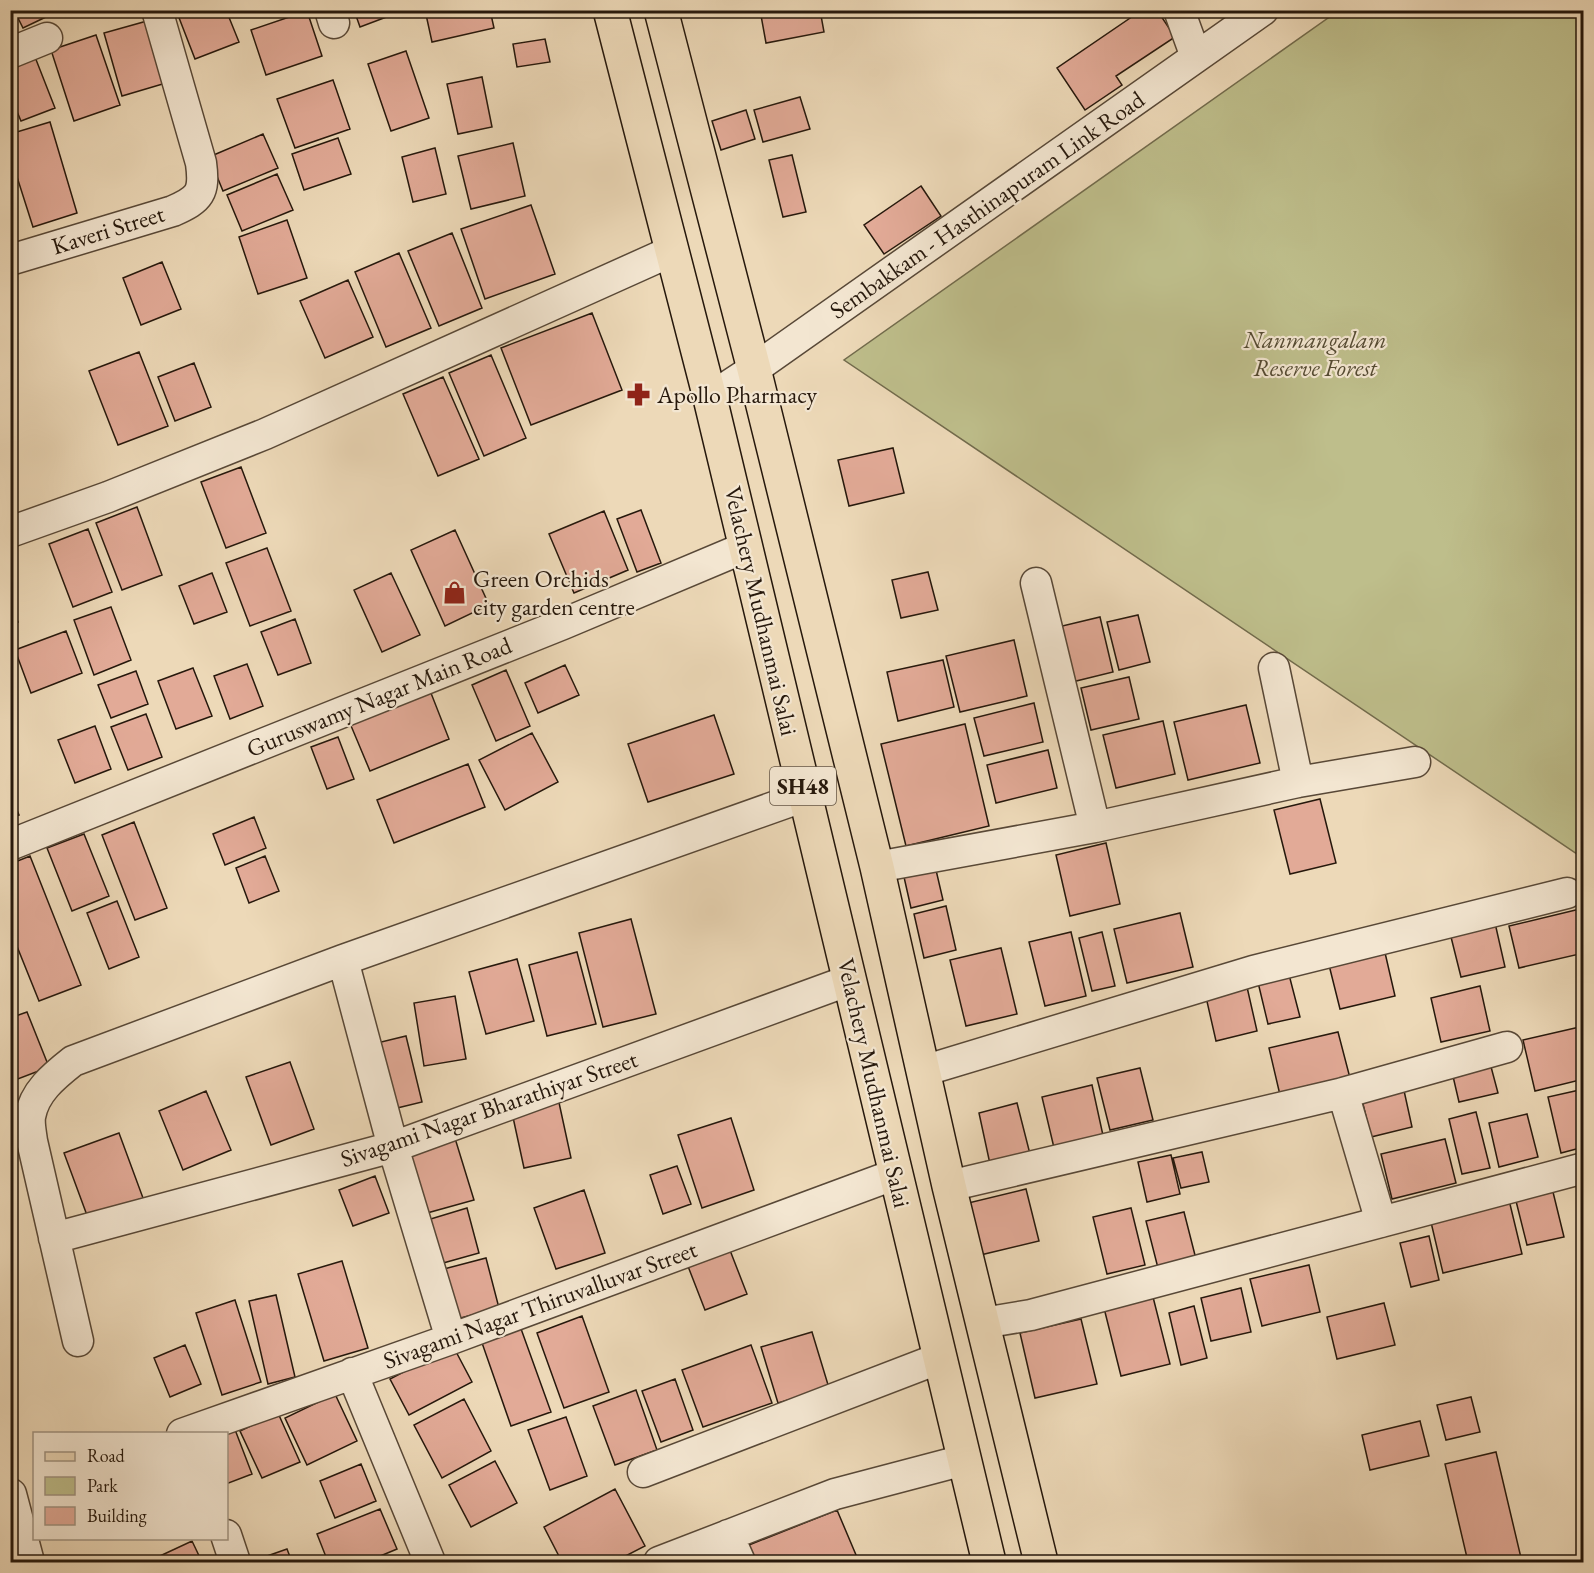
<svg xmlns="http://www.w3.org/2000/svg" width="1594" height="1573" font-family="'EB Garamond',serif">
<style>
.green{fill:#bebe8b;stroke:#726b4c;stroke-width:1.5}
.building{fill:#e2aa97;stroke:#26180c;stroke-width:1.5}
.lines{fill:none;stroke-linecap:round;stroke-linejoin:round}
.minor-casing{stroke:#584837;stroke-width:33}
.major-casing{stroke:#26180c;stroke-width:36}
.minor{stroke:#f3e6d1;stroke-width:30}
.major{stroke:#edd9b8;stroke-width:33}
.labels{text-anchor:middle;stroke-width:4.5;stroke-linejoin:round;paint-order:stroke}
.shield{fill:#f3e6d1;stroke:#645647;stroke-width:1.5}
.shield-label{font-size:22px;font-weight:bold;fill:#26180c}
.street-label{font-size:24px;fill:#26180c;stroke:#f3e6d1}
.park-label{font-size:24px;font-style:italic;fill:#544a32;stroke:#f3e6d1}
.poi-label{font-size:24px;fill:#26180c;stroke:#f3e6d1;text-anchor:start}
</style>
<rect width="100%" height="100%" fill="#edd9b8"/>
<filter id="stains"><feTurbulence type="fractalNoise" baseFrequency=".00333" numOctaves="4"/><feColorMatrix values="0 0 0 0 .2 0 0 0 0 .09 0 0 0 0 .02 0 0 0 .5 -.17"/></filter>
<radialGradient id="worn" r=".72"><stop offset=".6" stop-color="#630" stop-opacity="0"/><stop offset="1" stop-color="#630" stop-opacity=".3"/></radialGradient>
<path class="green" d="M1338,11H1583V858L844,360Z"/>
<path class="building" d="M14,10H46L48,16L23,28Z
M176,10H226L239,42L195,59Z
M354,10H405L360,27Z
M425,10H490L494,28L432,42Z
M760,10H820L824,32L766,43Z
M1142,10H1157L1175,37L1116,76L1122,85L1085,110L1057,68Z
M307,11L322,56L266,75L251,30Z
M147,21L166,83L122,96L104,33Z
M96,35L120,105L74,121L51,50Z
M545,39L550,62L517,67L513,44Z
M406,51L429,118L391,131L368,64Z
M35,57L55,108L21,121L10,95V66Z
M482,77L492,127L458,134L447,84Z
M333,80L350,129L295,148L277,99Z
M800,97L810,129L763,142L754,110Z
M746,110L755,139L721,150L712,121Z
M50,122L77,213L33,227L10,155V134Z
M263,134L278,168L223,191L209,157Z
M338,138L351,174L304,190L292,154Z
M513,143L525,196L471,209L458,156Z
M435,148L446,194L413,202L402,157Z
M792,155L806,212L783,217L769,160Z
M277,174L293,210L242,231L227,195Z
M921,186L941,216L884,254L864,225Z
M531,205L555,274L485,299L461,229Z
M287,220L307,278L258,294L239,237Z
M452,233L482,308L439,326L408,251Z
M399,253L431,328L386,347L355,272Z
M162,262L181,309L141,325L123,278Z
M348,280L373,337L325,358L300,301Z
M592,313L622,390L531,425L501,348Z
M139,352L168,426L118,445L89,371Z
M491,355L526,438L484,456L449,373Z
M194,363L211,407L175,421L158,377Z
M443,377L479,459L438,476L403,394Z
M893,448L904,493L849,506L838,460Z
M241,467L266,533L226,548L201,482Z
M137,507L162,575L122,590L96,523Z
M641,510L661,563L637,572L617,519Z
M604,511L628,570L574,593L549,534Z
M88,529L112,592L73,607L49,544Z
M455,530L489,605L445,626L411,550Z
M267,548L291,611L250,626L226,563Z
M928,572L938,610L901,618L892,580Z
M212,573L227,612L194,624L179,586Z
M391,573L420,635L382,652L354,590Z
M10,601L18,622L10,625Z
M111,607L131,660L94,675L74,620Z
M1138,615L1150,662L1119,670L1107,622Z
M1100,617L1113,672L1072,682L1058,627Z
M295,619L311,663L278,675L261,632Z
M66,631L82,673L31,693L15,650Z
M1014,640L1027,696L960,712L946,656Z
M943,660L954,707L898,721L887,672Z
M247,664L263,706L230,719L214,676Z
M565,665L579,695L538,713L525,683Z
M193,668L212,716L176,729L158,681Z
M506,670L530,726L496,741L472,685Z
M136,671L148,704L111,718L98,685Z
M1129,677L1139,719L1091,730L1081,688Z
M429,688L449,739L370,771L349,721Z
M1034,703L1043,742L984,756L974,718Z
M1246,705L1260,763L1188,780L1174,722Z
M146,714L162,757L128,770L111,727Z
M714,715L734,774L648,802L628,744Z
M1163,721L1175,774L1116,788L1103,735Z
M965,724L989,826L906,846L881,744Z
M95,726L111,769L75,783L58,740Z
M532,733L558,782L505,810L479,760Z
M338,737L354,779L327,789L311,747Z
M1048,750L1057,788L996,803L987,765Z
M468,764L485,807L394,843L377,800Z
M10,793L19,815L10,818Z
M1320,799L1336,863L1290,874L1274,810Z
M254,817L266,848L225,865L213,834Z
M134,822L167,908L135,920L102,835Z
M84,834L109,896L72,911L47,848Z
M1106,843L1120,904L1070,916L1056,855Z
M30,856L81,985L39,1001L10,929V864Z
M265,856L279,891L249,903L236,868Z
M936,870L943,900L911,908L904,877Z
M117,901L139,957L109,969L87,913Z
M946,906L956,950L924,958L914,914Z
M1584,908V953L1519,968L1509,926Z
M1180,913L1193,967L1127,983L1114,929Z
M631,919L656,1014L603,1027L579,933Z
M1495,923L1505,967L1461,977L1450,933Z
M1071,932L1086,996L1045,1006L1029,942Z
M1102,932L1115,986L1092,991L1079,938Z
M1383,944L1395,996L1340,1009L1327,957Z
M1001,948L1017,1014L966,1026L950,960Z
M577,952L596,1024L547,1036L529,965Z
M517,959L534,1021L486,1034L469,972Z
M1287,967L1300,1017L1268,1024L1256,974Z
M1480,986L1490,1031L1441,1042L1431,998Z
M1247,987L1257,1031L1216,1041L1206,997Z
M455,996L466,1059L424,1066L414,1003Z
M27,1012L49,1067L10,1082V1018Z
M1584,1026V1079L1535,1091L1523,1040Z
M1338,1032L1350,1078L1280,1095L1269,1048Z
M406,1036L422,1102L393,1109L377,1043Z
M290,1062L314,1129L271,1145L246,1077Z
M1490,1063L1498,1093L1459,1102L1452,1072Z
M1140,1068L1153,1120L1110,1130L1097,1078Z
M1092,1085L1104,1140L1055,1152L1042,1097Z
M1403,1086L1412,1127L1371,1137L1361,1096Z
M1584,1089V1147L1561,1153L1548,1097Z
M206,1091L231,1150L183,1170L159,1111Z
M558,1098L571,1158L524,1168L511,1108Z
M1017,1103L1030,1154L990,1164L979,1113Z
M1476,1112L1490,1168L1462,1174L1449,1119Z
M1527,1114L1538,1157L1499,1167L1489,1123Z
M731,1118L754,1190L702,1208L678,1135Z
M119,1133L143,1198L88,1218L64,1153Z
M454,1135L474,1200L427,1213L408,1148Z
M1445,1139L1456,1183L1392,1199L1381,1154Z
M1202,1152L1209,1182L1181,1188L1173,1158Z
M1171,1155L1180,1194L1147,1202L1138,1162Z
M677,1166L691,1204L663,1214L650,1175Z
M375,1176L389,1213L353,1226L339,1190Z
M1026,1189L1039,1241L972,1257L960,1205Z
M584,1190L605,1253L556,1269L534,1208Z
M1553,1192L1564,1237L1527,1245L1516,1201Z
M1509,1200L1522,1254L1443,1273L1430,1218Z
M467,1208L479,1253L436,1265L424,1221Z
M1131,1208L1145,1265L1107,1274L1093,1217Z
M1184,1212L1197,1263L1159,1272L1146,1221Z
M1429,1236L1439,1280L1411,1287L1400,1243Z
M726,1240L747,1294L705,1310L684,1256Z
M486,1258L499,1308L453,1320L440,1270Z
M342,1261L368,1348L324,1361L298,1274Z
M1309,1265L1320,1312L1262,1326L1250,1279Z
M1241,1288L1251,1332L1211,1341L1201,1298Z
M276,1295L295,1377L268,1384L249,1301Z
M1153,1297L1170,1364L1121,1376L1104,1308Z
M235,1300L261,1382L222,1395L196,1313Z
M1384,1303L1395,1345L1337,1359L1327,1317Z
M1194,1306L1207,1358L1181,1365L1169,1313Z
M582,1316L609,1392L564,1408L537,1333Z
M1081,1319L1097,1384L1035,1398L1020,1333Z
M520,1326L551,1412L511,1426L481,1340Z
M812,1332L829,1388L778,1403L761,1347Z
M185,1345L201,1384L170,1397L154,1358Z
M751,1345L772,1403L703,1427L682,1370Z
M453,1346L472,1382L409,1415L390,1379Z
M675,1379L693,1430L661,1442L642,1391Z
M636,1390L657,1450L615,1465L593,1406Z
M335,1394L357,1441L307,1465L285,1418Z
M1471,1397L1480,1432L1446,1440L1437,1405Z
M464,1399L491,1451L442,1478L414,1425Z
M278,1413L300,1462L262,1478L240,1431Z
M566,1417L587,1476L550,1490L528,1430Z
M1420,1421L1429,1456L1370,1470L1362,1435Z
M234,1427L252,1474L226,1484V1434Z
M1496,1452L1522,1562H1468L1445,1464Z
M495,1461L517,1503L471,1527L449,1485Z
M361,1464L376,1501L335,1518L320,1481Z
M615,1489L645,1546L614,1562H562L544,1527Z
M380,1509L397,1549L366,1562H328L317,1534Z
M837,1510L859,1562H750L744,1547Z
M192,1541L202,1562H147Z
M287,1549L292,1562H250Z"/>
<g class="lines">
<defs>
<path id="minor" d="M330,10L334,23
M1179,10L1196,57
M10,53L47,38
M10,260L173,211C200,199 205,193 201,163L157,10
M710,398L754,369L1263,10
M10,532L108,497L265,434L672,251
M1036,583L1095,827
M1274,668L1298,782
M10,845L563,624L746,547
M877,867L1095,827L1298,782L1415,762
M343,960L393,1147L451,1339
M923,1071L1253,971L1567,893
M1343,1093L1381,1222
M949,1186L1343,1093L1507,1047
M54,1238L393,1147L850,980
M983,1323L1031,1315L1584,1168
M78,1341L32,1141C31,1133 29,1124 30,1117C34,1092 54,1076 73,1061L343,960L805,796
M352,1373L430,1562
M182,1434L451,1339L896,1174
M643,1472L940,1358
M11,1494L29,1562
M226,1535L235,1562
M728,1535L740,1562
M659,1562L835,1494L964,1460"/>
<path id="major" d="M610,10L710,398L989,1562
M661,10L754,369L877,867L949,1186L1041,1562"/>
</defs>
<use href="#minor" class="minor-casing"/>
<use href="#major" class="major-casing"/>
<use href="#minor" class="minor"/>
<use href="#major" class="major"/>
</g>
<defs>
<symbol id="pharmacy-bare" viewBox="-9 -9 18 18"><path d="M-2-6h4v4h4v4h-4v4h-4v-4h-4v-4h4Z" fill="#8f2418" stroke="#f3e6d1" stroke-width="2.5" paint-order="stroke"/></symbol>
<symbol id="shop-bare" viewBox="-9 -9 18 18"><path d="M-5-2.5h2.3a2.7 3.5 0 0 1 5.4 0H5L5.5 6h-11ZM-1.5-2.5h3a1.5 2.3 0 0 0-3 0Z" fill="#8f2418" stroke="#f3e6d1" stroke-width="2.5" paint-order="stroke"/></symbol>
</defs>
<g fill-rule="evenodd">
<use href="#pharmacy-bare" x="622" y="378" width="33" height="33"/>
<use href="#shop-bare" x="438" y="576" width="33" height="33"/>
</g>
<g class="labels">
<rect class="shield" x="770" y="767" width="66" height="38" rx="4.5"/>
<g class="shield-label">
<text x="803" y="794">SH48</text>
</g>
<g class="street-label">
<text transform="translate(987 205) rotate(-35)" y="8">Sembakkam - Hasthinapuram Link Road</text>
<text transform="translate(108 230) rotate(-17)" y="8">Kaveri Street</text>
<text transform="translate(761 611) rotate(77)" y="8">Velachery Mudhanmai Salai</text>
<text transform="translate(379 697) rotate(-22)" y="8">Guruswamy Nagar Main Road</text>
<text transform="translate(874 1083) rotate(77)" y="8">Velachery Mudhanmai Salai</text>
<text transform="translate(489 1109) rotate(-19)" y="8">Sivagami Nagar Bharathiyar Street</text>
<text transform="translate(540 1305) rotate(-20)" y="8">Sivagami Nagar Thiruvalluvar Street</text>
</g>
<g class="park-label">
<text x="1315" y="348">Nanmangalam<tspan x="1315" dy="28">Reserve Forest</tspan></text>
</g>
<g class="poi-label">
<text x="657" y="403">Apollo Pharmacy</text>
<text x="473" y="587">Green Orchids<tspan x="473" dy="28">city garden centre</tspan></text>
</g>
</g>
<rect width="1594" height="1573" fill="none" stroke="#edd9b8" stroke-width="36"/>
<rect x="12" y="12" width="1570" height="1549" fill="none" stroke="#26180c" stroke-width="3"/>
<rect x="18" y="18" width="1558" height="1537" fill="none" stroke="#26180c" stroke-width="1.5"/>
<rect x="33" y="1432" width="195" height="108" fill="#f3e6d1" stroke="#a19482" stroke-width="1.5"/>
<rect x="45" y="1452" width="30" height="9" fill="#edd9b8" stroke="#a19482" stroke-width="1.5"/>
<text x="87" y="1462" font-size="18" fill="#26180c">Road</text>
<rect x="45" y="1477" width="30" height="18" fill="#bebe8b" stroke="#a19482" stroke-width="1.5"/>
<text x="87" y="1492" font-size="18" fill="#26180c">Park</text>
<rect x="45" y="1507" width="30" height="18" fill="#e2aa97" stroke="#a19482" stroke-width="1.5"/>
<text x="87" y="1522" font-size="18" fill="#26180c">Building</text>
<rect width="100%" height="100%" filter="url(#stains)"/>
<rect width="100%" height="100%" fill="url(#worn)"/>
</svg>
